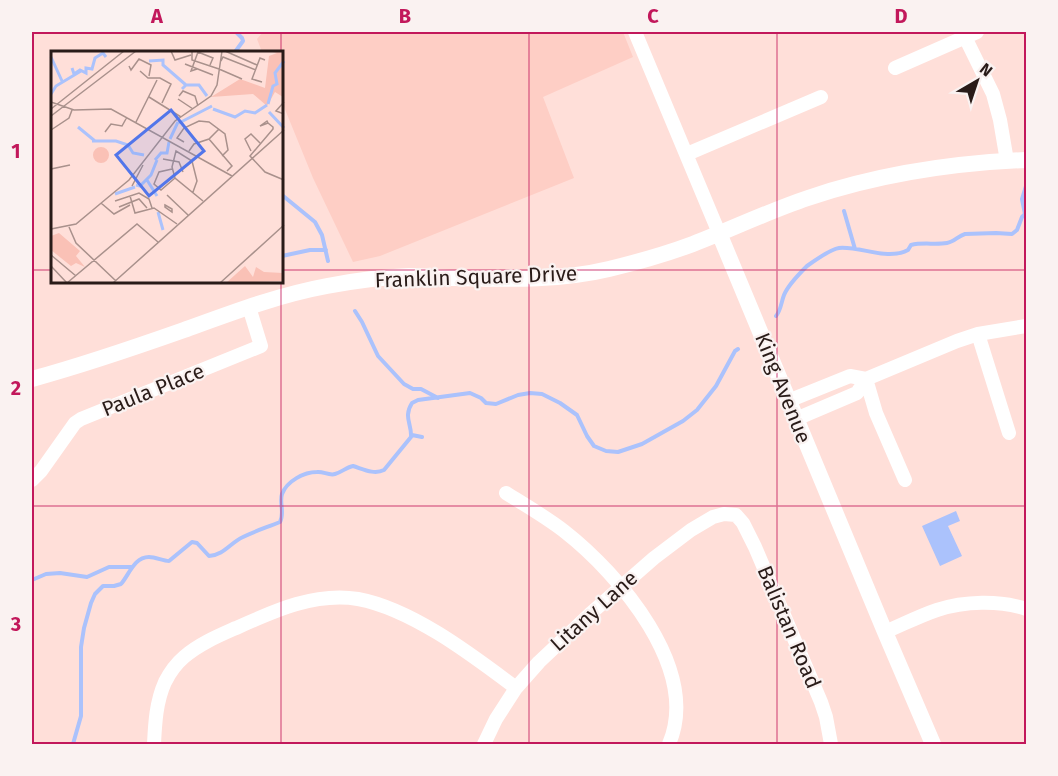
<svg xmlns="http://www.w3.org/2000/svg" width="1058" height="776" font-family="'Fira Sans',sans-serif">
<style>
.built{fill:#fecec5}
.water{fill:#abc2fc}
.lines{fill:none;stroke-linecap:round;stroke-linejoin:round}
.stream{stroke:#abc2fc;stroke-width:4}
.minor{stroke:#fff;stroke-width:14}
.tertiary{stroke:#fff;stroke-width:16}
.grid{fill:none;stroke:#c2185b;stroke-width:1.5;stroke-opacity:0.55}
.labels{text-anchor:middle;stroke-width:4.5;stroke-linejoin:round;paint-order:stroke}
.street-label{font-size:21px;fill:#291b18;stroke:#faf2f1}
.inset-river{fill:none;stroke:#abc2fc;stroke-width:3}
.inset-road{fill:none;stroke:#a9918c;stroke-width:1.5}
.view{fill:#5276ea;fill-opacity:0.15;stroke:#5276ea;stroke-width:3}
.inset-edge{fill:none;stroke:#291b18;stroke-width:3}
.neatline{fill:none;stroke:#c2185b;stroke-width:2}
.grid-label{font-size:20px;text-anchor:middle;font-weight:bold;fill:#c2185b}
</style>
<rect width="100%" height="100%" fill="#ffdfd9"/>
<path class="built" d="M263,32H623L633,57L543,97L574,178L380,256L353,262L313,178L282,102V52H262L257,39Z"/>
<path class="water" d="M956,511L960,521L948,526L962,556L940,566L922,526Z"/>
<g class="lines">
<path class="stream" d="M235,52L243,41L242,38L236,32
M282,195L315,222L322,235L328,261
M844,211L855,249
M1025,214L1022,199L1026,186
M282,256L310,250H326
M355,311L362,322L378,356L404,384L413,389H421L438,398
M776,316C781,310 781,303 784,295C788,285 799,274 807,266C814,261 831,249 839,248C861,246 887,261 908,250L911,245C923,242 935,245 947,243C954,242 958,236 965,234L996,233L1012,234L1017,230L1022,217L1026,213
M412,435L422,437
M32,580L46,574L60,573L87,577L109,567H131
M73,744L81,716V647L84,628L91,603L95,594L103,586H114L121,584C129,575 134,557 149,557C156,557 163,561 169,561L192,542L197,543L209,556C224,555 230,543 243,537C255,531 268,527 280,522C285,513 279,503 282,494C287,481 304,472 317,472C323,471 329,476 335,474C342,472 347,467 353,466C363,469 374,475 384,470L411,437C412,424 403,417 412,403L418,400L470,393L481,398L486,403L496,404L518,395L530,393L542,394L560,403L577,415L587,436L594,446L606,451L618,452L642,444L683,421L697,410L716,386L735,351L738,349"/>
<path class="minor" d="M635,32L719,233
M965,37L993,94L1000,120L1007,161
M895,68L977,32
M687,154L821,97
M978,334L1009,433
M788,401L850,376L866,379L857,393L796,419
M32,480L41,471L75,423L81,419L261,346L249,307
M905,480L876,413L866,379L957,341L978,334L1026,326
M506,493C525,505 546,517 564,531C619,574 701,669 669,744
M885,632C902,625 919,616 937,610C964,601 1000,600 1026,609
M154,744C155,724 156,702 165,682C169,674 177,663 184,657C199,644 218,636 236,628C274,611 315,592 358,599C412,609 472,655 516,688
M484,744L496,719L516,688L539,662L590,614L654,558L691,530L713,517L724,514L736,515L743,523L755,547L821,702L826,717L831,744"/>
<path class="tertiary" d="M719,233L885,632L933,744
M32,379C83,365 133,348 184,330C231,313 278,295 327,286C353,281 382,277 409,276C424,276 440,278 455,278C506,279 559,281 609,269C638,262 666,254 693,244C732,229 769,211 808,198C879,174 953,163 1026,160"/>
</g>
<path class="grid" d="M281,32V52M529,32V744M777,32V744M32,270H52M282,270H1026M281,282V744M32,506H1026"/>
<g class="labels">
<g class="street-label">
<text transform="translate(476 277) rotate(-2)" y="7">Franklin Square Drive</text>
<text transform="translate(783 388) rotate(68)" y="7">King Avenue</text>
<text transform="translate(153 390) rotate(-22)" y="7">Paula Place</text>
<text transform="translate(594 611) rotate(-42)" y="7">Litany Lane</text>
<text transform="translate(789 627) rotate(67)" y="7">Balistan Road</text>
</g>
</g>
<g transform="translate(51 51)">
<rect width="232" height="232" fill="#ffdfd9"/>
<path d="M217,0H232V46L224,41L216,55L202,43L160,46L189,28L214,37L218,5L226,2ZM42 104a8 8 0 1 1 16 0a8 8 0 1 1-16 0ZM8,182L29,200L25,205L34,216L25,212L20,215L0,199V185ZM194,215L202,226L205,216L213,221L232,222V230L175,232Z" fill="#fac1b6"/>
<path class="inset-river" d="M0,6L11,30M98,10L112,9V14L135,34M21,17L23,23L29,19L35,22V17L41,18L44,7L52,2L55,6M131,38L135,34H148L156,45M0,43L5,35L30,20M217,53L222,35L226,33L224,22L233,10M162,58L184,66L194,60L204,62L216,54M218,61L233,77M128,72L161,55M27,76L44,90M119,88L127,71M41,90H65L77,94L82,102L93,104M104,109L110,102H116L118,91M96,129L106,145M85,134L89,135L100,124L106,109M64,143L84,136M107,161L112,179"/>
<path class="inset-road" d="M120,0L124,9L140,4M141,0V9L168,18M174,0L206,14M170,10L172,6L205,19M134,13L162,24M78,15L80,19L88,8L100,14L98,25M146,18L140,20L147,1L162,7L159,14M168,18L191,28M89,20L97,27H109L120,33L111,52M211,31L201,28L209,7L214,9M128,45L132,40L144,45L147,55M98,46L130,66M127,48L142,58M0,51L23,59L60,58L181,125M233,51L225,60L233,63M0,58L73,0M0,65L85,0M85,71L106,29M217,72L209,75L216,70L217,72L222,76V78L199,105L214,121L233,129M0,79L18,67L21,59M54,81L60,73L71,75L76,66M158,88L181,115L176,120M133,91L126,87L133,77L148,70L158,71L174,83L177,99L171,105M138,100L143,93L158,88L168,78M200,100L194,88L200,83L209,92M112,108L128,111L132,121M0,118L19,114M121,118L108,121L103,133L110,139L124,127M81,135L92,114M142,141L146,130L141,110L125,100L121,116L124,127L152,150M116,144L137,164M79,145L84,162L103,157L126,173M64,150L88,142L98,148L101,157M50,152L63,163L79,154M114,154L121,158V161L114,156ZM68,156L88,148L96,157M18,176L25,192L65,230M0,178L25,173L55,148L78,129L124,70L160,45L166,34L171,0M0,204L25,225M0,215L16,232M16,232L86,173L107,191M62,232L233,79M169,232L233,174"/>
<path class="view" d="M120,59L153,100L98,145L65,104Z"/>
<rect width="232" height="232" class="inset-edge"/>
</g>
<rect width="1058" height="776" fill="none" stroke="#faf2f1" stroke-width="66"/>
<g transform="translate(977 81) rotate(39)" stroke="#faf2f1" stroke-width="4.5" paint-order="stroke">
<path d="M0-4.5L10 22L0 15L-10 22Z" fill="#291b18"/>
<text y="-9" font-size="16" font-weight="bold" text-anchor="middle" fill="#291b18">N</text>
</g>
<rect x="33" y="33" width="992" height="710" class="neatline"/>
<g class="grid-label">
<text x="157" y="23">A</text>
<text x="405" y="23">B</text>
<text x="653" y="23">C</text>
<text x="901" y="23">D</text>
<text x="16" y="158">1</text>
<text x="16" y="395">2</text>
<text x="16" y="631">3</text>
</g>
</svg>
